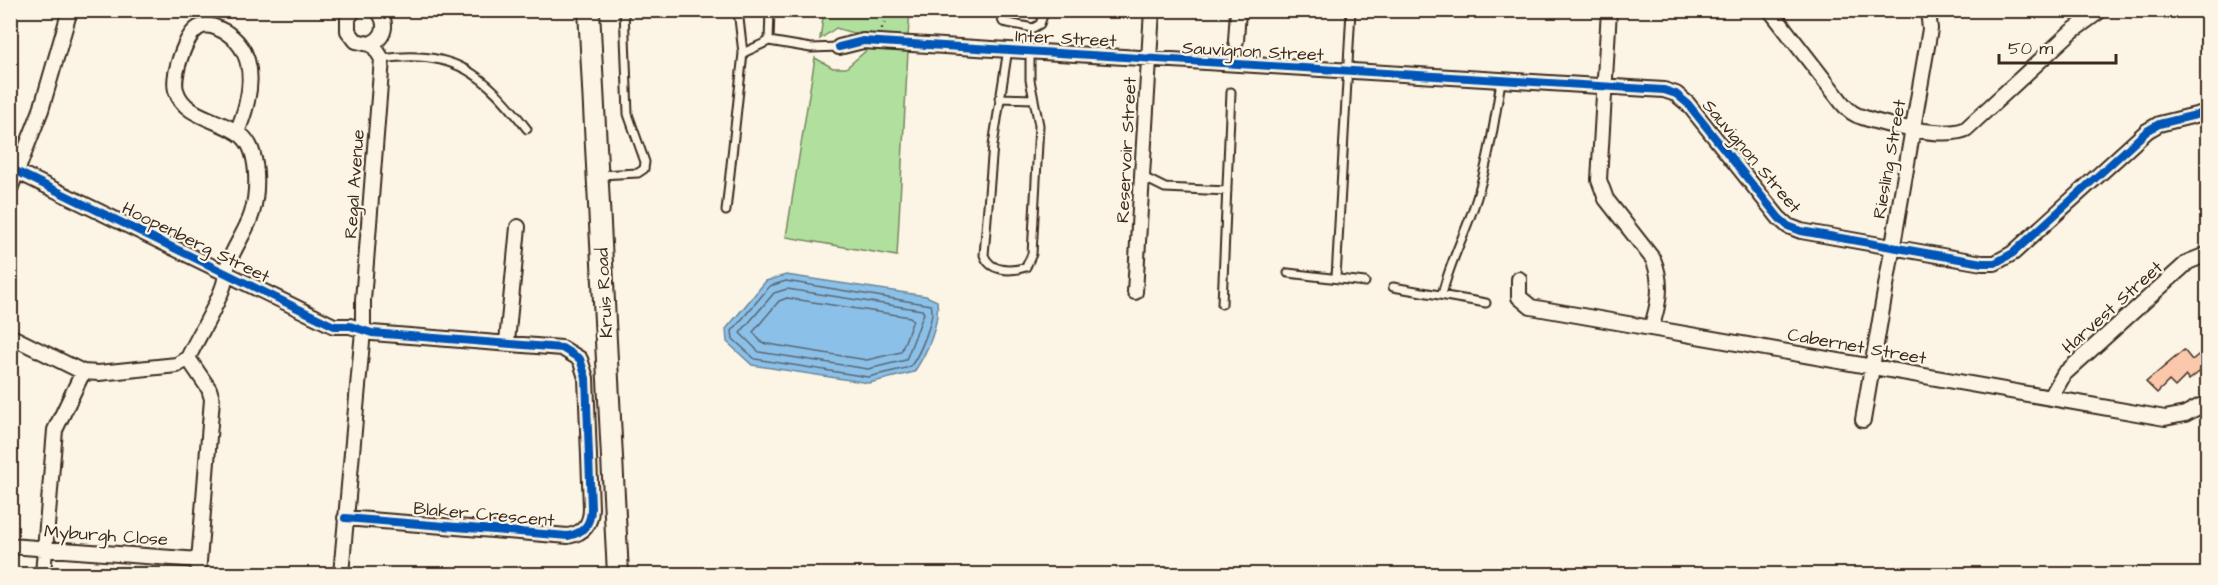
<svg xmlns="http://www.w3.org/2000/svg" width="2218" height="585" font-family="'Architects Daughter',sans-serif">
<style>
.green{fill:#b1e09e;stroke:#76855e;stroke-width:1.5}
.water{fill:#8bc1e9;stroke:#6b8598;stroke-width:1.5}
.lines{fill:none;stroke-linecap:round;stroke-linejoin:round}
.shore{stroke:#5b666f;stroke-width:1.5}
.building{fill:#fbc8ab;stroke:#3b2a1e;stroke-width:1.5}
.lane-casing{stroke:#3b2a1e;stroke-width:11}
.street-casing{stroke:#3b2a1e;stroke-width:18}
.secondary-casing{stroke:#3b2a1e;stroke-width:24}
.path{stroke:#3b2a1e;stroke-width:3;stroke-dasharray:1.5 4.5;stroke-linecap:butt}
.lane{stroke:#fcf5e5;stroke-width:7}
.street{stroke:#fcf5e5;stroke-width:14}
.secondary{stroke:#fcf5e5;stroke-width:20}
.cycleway-casing{stroke:#fcf5e5;stroke-width:11}
.cycleway{stroke:#0057b8;stroke-width:8}
.labels{text-anchor:middle;stroke-width:4.5;stroke-linejoin:round;paint-order:stroke}
.street-label{font-size:18px;fill:#3b2a1e;stroke:#fcf5e5}
</style>
<rect width="100%" height="100%" fill="#fcf5e5"/>
<filter id="ink" filterUnits="userSpaceOnUse"><feTurbulence type="fractalNoise" baseFrequency=".0167" numOctaves="2"/><feDisplacementMap in="SourceGraphic" scale="12" xChannelSelector="R" yChannelSelector="G"/><feConvolveMatrix kernelMatrix="1 2 1 2 8 2 1 2 1" color-interpolation-filters="sRGB"/></filter>
<g filter="url(#ink)">
<path class="green" d="M824,11H910L908,36L853,33L836,28L820,39Z
M868,49L908,51L897,256L786,237L815,58L833,68H846Z"/>
<path class="water" d="M786,275L926,296L937,301C940,324 927,353 914,372L869,383L752,365L727,342L726,329L766,281Z"/>
<g class="lines">
<path class="shore" d="M786,281L931,305C936,317 919,356 910,367L868,377L755,359L733,339L732,331L770,286Z
M787,289L922,310L924,313L906,360L868,369L759,352L740,333L774,293Z
M787,298L910,317L913,320L901,352L867,360L762,343L753,332L779,301Z"/>
</g>
<path class="building" d="M2208,347V365L2189,380L2186,376L2175,387L2169,381L2157,393L2146,382L2184,350L2192,360Z"/>
<g class="lines">
<defs>
<path id="lane" d="M998,10L1003,22L1033,28L1040,24L1045,10
M769,41L770,10
M1008,49L993,145L984,255C990,272 1011,272 1026,267L1032,254L1039,125L1030,80V51
M743,53L769,41L811,48L839,47
M382,59C453,48 485,74 527,129
M999,98L1034,99
M600,175L638,173L644,169L645,162L628,114L624,10
M1143,177L1165,188L1227,191
M726,211L743,53L738,10
M1288,273L1365,282
M1336,278L1351,10
M1393,287L1486,303
M1442,295C1450,260 1468,229 1478,194C1489,158 1495,119 1501,81
M1222,304L1231,92"/>
<path id="street" d="M354,10L348,18V31L356,41L369,44C385,39 389,23 377,10
M1609,10L1599,180L1606,199L1653,259C1663,282 1659,305 1651,328
M1770,10L1843,104C1848,110 1854,115 1862,117C1884,125 1946,139 1966,129L2071,32L2101,10
M1236,41L1238,10
M839,47L863,41L1664,90L1676,94L1688,104L1779,218L1788,226L1801,231L1982,263H1995L2013,253L2147,131L2159,124L2208,112
M18,172L334,326H350L372,333L562,348L580,359L586,378L591,508C591,524 584,533 568,536L345,518
M10,189L41,110L70,10
M1519,279V297L1531,307L2165,418L2185,414L2208,402
M1135,292L1152,10
M10,336L83,372L99,373L177,365L188,358C199,334 216,309 224,284C226,277 226,269 229,262C235,245 247,230 252,213C258,192 260,150 241,135C221,119 184,118 176,90C172,76 185,36 198,28C208,22 218,28 227,33C261,56 250,101 237,132
M507,342L518,227
M188,358L209,389L212,399L198,574
M2051,397L2064,374L2188,262L2208,254
M1863,420L1930,29L1928,10
M10,546L199,560
M43,574L55,430L83,372
M341,574L363,331V300L382,59L372,43"/>
<path id="secondary" d="M589,10L618,574"/>
</defs>
<use href="#lane" class="lane-casing"/>
<use href="#street" class="street-casing"/>
<use href="#secondary" class="secondary-casing"/>
<path class="path" d="M882,29L889,10"/>
<use href="#lane" class="lane"/>
<use href="#street" class="street"/>
<use href="#secondary" class="secondary"/>
<defs>
<path id="cycleway" d="M839,47L863,41L1664,90L1676,94L1688,104L1779,218L1788,226L1801,231L1982,263H1995L2013,253L2147,131L2159,124L2208,112
M18,172L334,326H350L372,333L562,348L580,359L586,378L591,508C591,524 584,533 568,536L345,518"/>
</defs>
<use href="#cycleway" class="cycleway-casing"/>
<use href="#cycleway" class="cycleway"/>
</g>
</g>
<g class="labels">
<g class="street-label">
<text transform="translate(1066 38) rotate(3)" y="6">Inter Street</text>
<text transform="translate(1253 51) rotate(3)" y="6">Sauvignon Street</text>
<text transform="translate(1126 150) rotate(-87)" y="6">Reservoir Street</text>
<text transform="translate(1752 156) rotate(50)" y="6">Sauvignon Street</text>
<text transform="translate(1889 159) rotate(-80)" y="6">Riesling Street</text>
<text transform="translate(354 184) rotate(-86)" y="6">Regal Avenue</text>
<text transform="translate(196 242) rotate(26)" y="6">Hoopenberg Street</text>
<text transform="translate(604 293) rotate(-93)" y="6">Kruis Road</text>
<text transform="translate(2112 307) rotate(-42)" y="6">Harvest Street</text>
<text transform="translate(1857 346) rotate(10)" y="6">Cabernet Street</text>
<text transform="translate(484 514) rotate(5)" y="6">Blaker Crescent</text>
<text transform="translate(106 535) rotate(4)" y="6">Myburgh Close</text>
</g>
</g>
<rect width="2218" height="585" fill="none" stroke="#fcf5e5" stroke-width="36"/>
<rect x="18" y="18" width="2182" height="549" fill="none" stroke="#3b2a1e" stroke-width="2" filter="url(#ink)"/>
<path d="M1999 54v9h117v-9" fill="none" stroke="#3b2a1e" stroke-width="3"/>
<text x="2008" y="54" font-size="18" fill="#3b2a1e" stroke="#fcf5e5" stroke-width="4.5" paint-order="stroke">50 m</text>
</svg>
